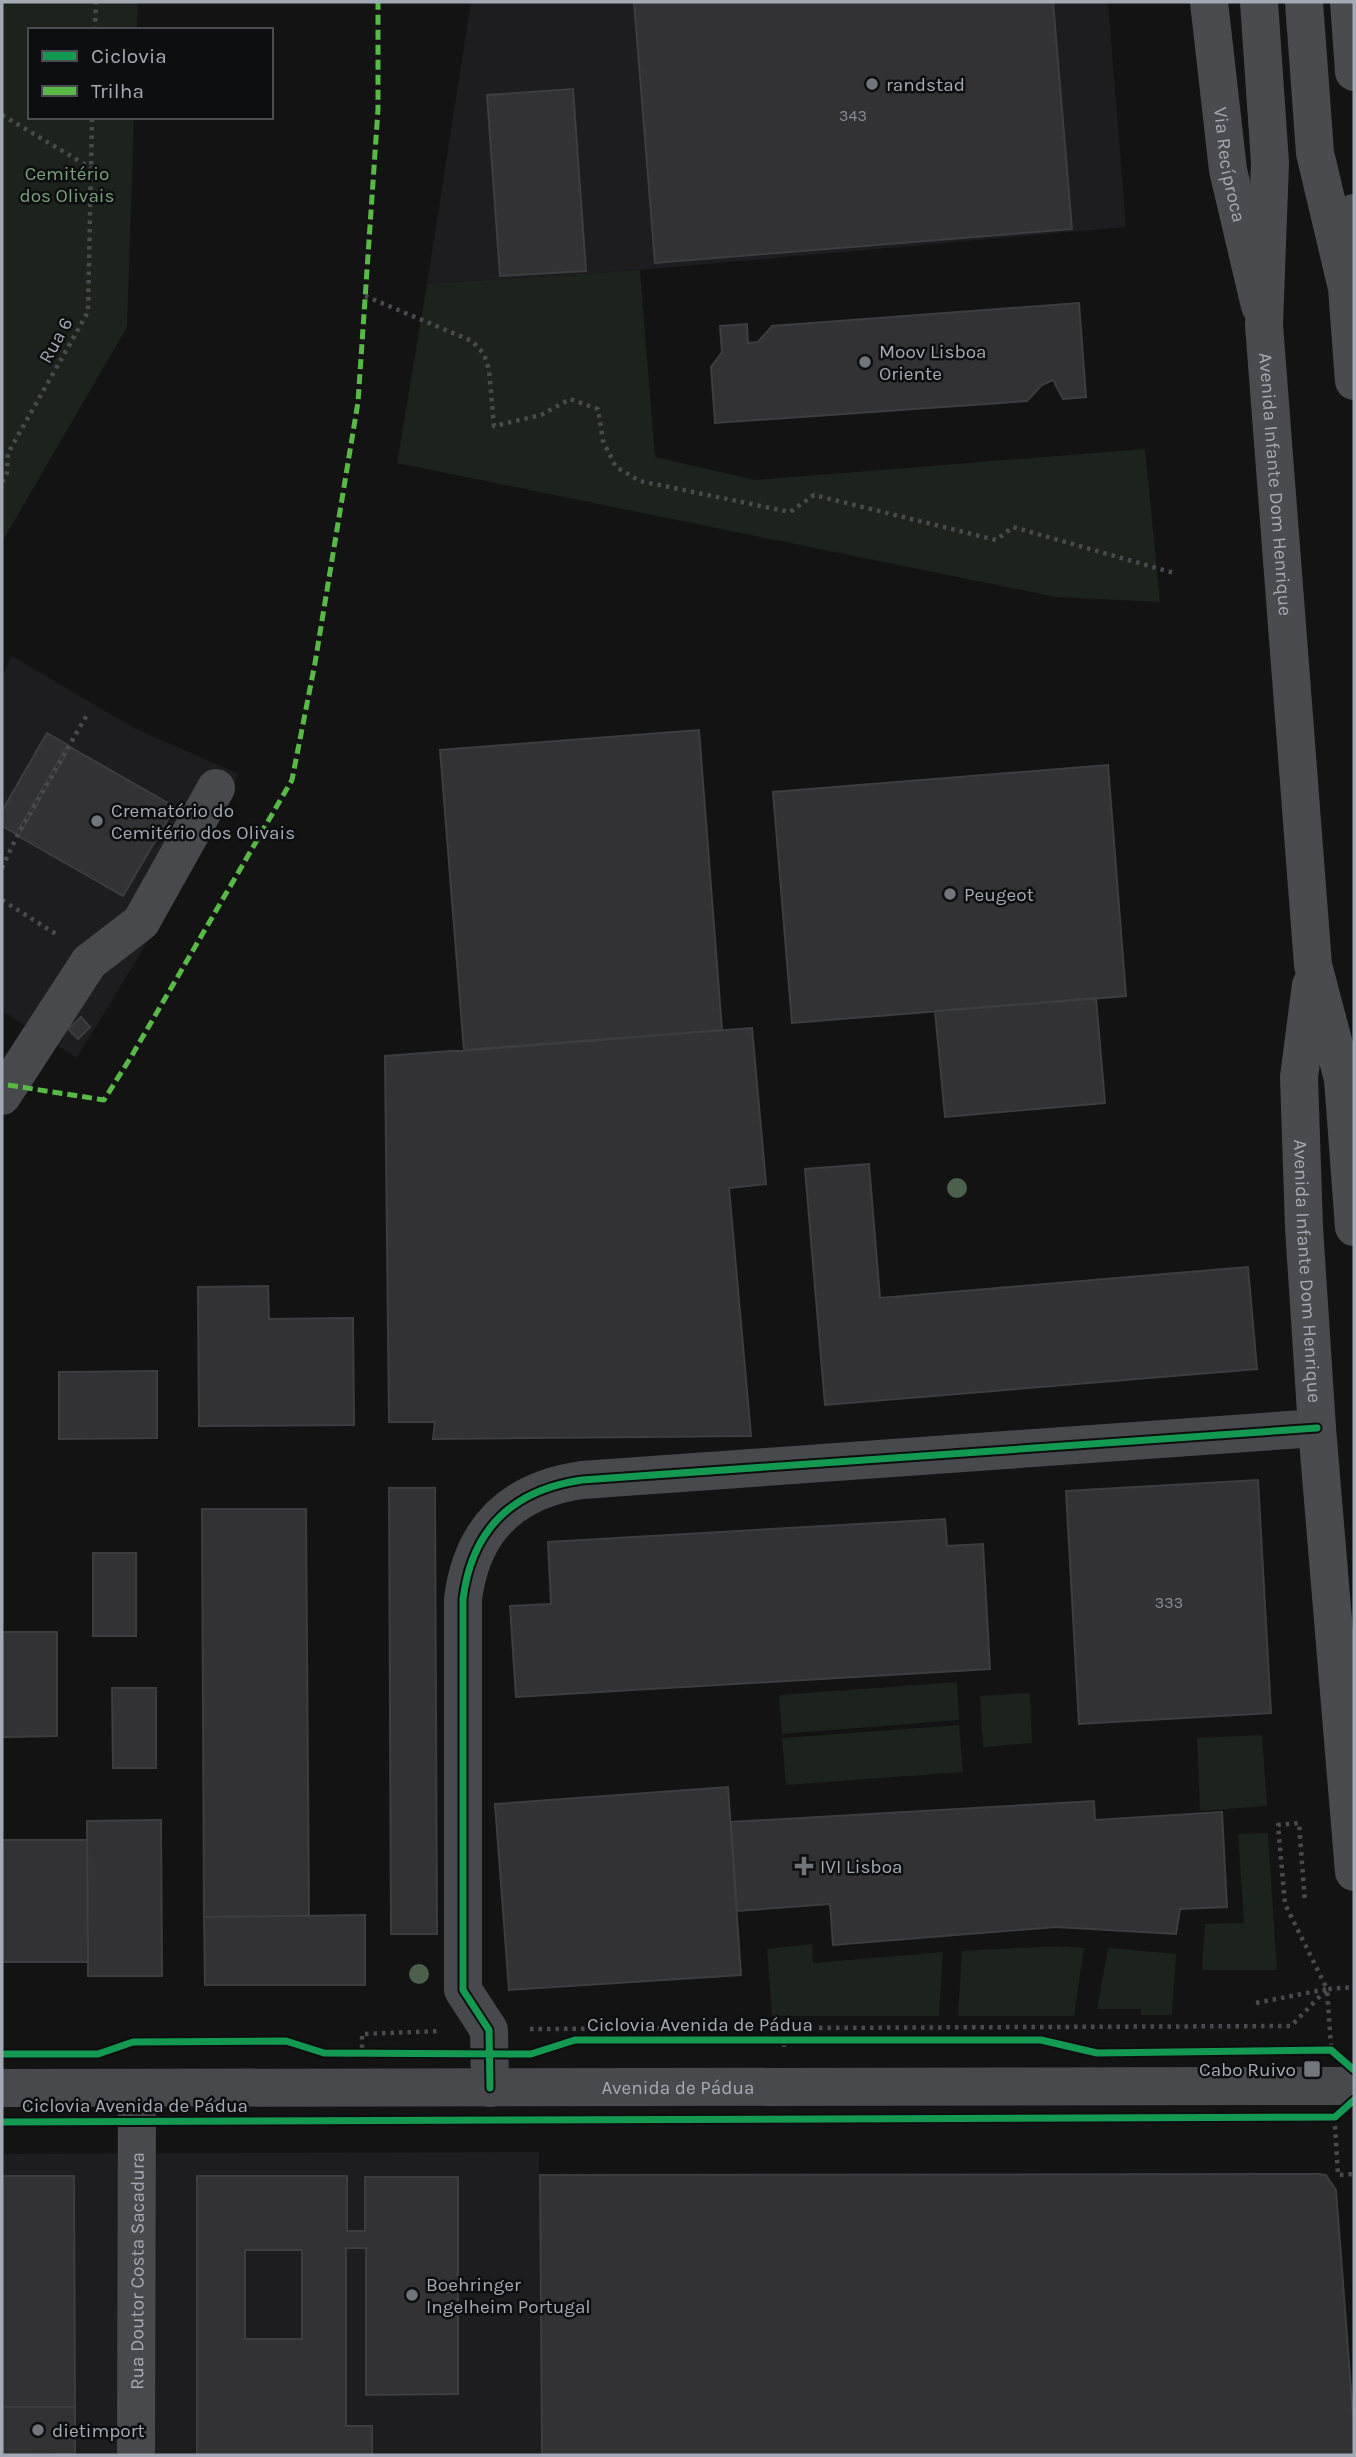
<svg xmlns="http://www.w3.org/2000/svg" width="1356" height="2457" font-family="Karla,sans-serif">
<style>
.built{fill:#1d1d1f}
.green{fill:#1c221c}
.building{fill:#323234;stroke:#3b3d3f;stroke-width:2;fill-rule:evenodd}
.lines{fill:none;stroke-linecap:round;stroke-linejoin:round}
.path{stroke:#494a4e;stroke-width:4.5;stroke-dasharray:3.5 5;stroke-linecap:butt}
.minor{stroke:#47494c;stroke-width:38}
.major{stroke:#494b4e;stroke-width:38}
.highway{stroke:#4a4b4e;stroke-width:38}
.quiet{stroke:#58b947;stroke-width:5;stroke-dasharray:10 5;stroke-linecap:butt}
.cycleway-casing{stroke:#0d0e0f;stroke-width:11}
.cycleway{stroke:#139951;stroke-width:7}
.tree{fill:#4c614c}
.poi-dot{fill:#71757c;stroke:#0d0e0f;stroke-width:2.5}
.labels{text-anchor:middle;stroke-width:5;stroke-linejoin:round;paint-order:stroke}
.number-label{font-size:16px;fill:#888c95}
.poi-label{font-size:19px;fill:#a4aab5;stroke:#0d0e0f;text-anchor:start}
.street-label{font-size:19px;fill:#a4aab5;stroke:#0d0e0f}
.park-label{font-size:19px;fill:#7ba07b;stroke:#0d0e0f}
</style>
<rect width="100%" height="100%" fill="#131313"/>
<path class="built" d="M471,2H1108L1126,227L640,270L427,284Z
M12,656L134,728L239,774L166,911L77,1058L2,1011V675Z
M539,2152L542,2455H2V2154Z"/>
<path class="green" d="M2,2H138L137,30H30V117H134L127,327L2,542Z
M640,270L655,457L755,480L1145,449L1160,602L1056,597L397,463L427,284Z
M957,1682L959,1720L782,1734L779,1695Z
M1030,1693L1032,1743L983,1747L980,1696Z
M959,1725L963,1772L786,1785L782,1738Z
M1262,1735L1267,1806L1200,1811L1197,1738Z
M1268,1833L1277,1970H1202L1205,1924L1244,1923L1238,1834Z
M812,1944L813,1963L943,1952L939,2016H772L767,1949Z
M1056,1946L1084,1948L1074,2016H958L962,1951Z
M1108,1948L1176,1954L1172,2015H1141V2009H1097Z"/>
<path class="building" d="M634,2H1053L1072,229L655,263Z
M573,89L586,271L500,276L487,95Z
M1079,303L1086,397L1063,399L1053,380L1042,385L1027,401L715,423L711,367L722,352L720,326L747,324L748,343L758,342L772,326Z
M699,730L722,1030L464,1051L440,750Z
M47,733L68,745L16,834L2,826V811Z
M70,747L175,807L123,896L18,836Z
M1108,765L1126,996L792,1023L773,792Z
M1096,998L1105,1103L945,1117L935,1011Z
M81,1017L90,1027L78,1039L68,1029Z
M752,1028L766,1184L729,1188L751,1436L433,1439L435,1422H389L385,1056Z
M869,1164L880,1298L1248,1267L1257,1369L825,1405L805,1169Z
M268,1286L269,1319L353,1318L354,1425L199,1426L198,1287Z
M157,1371V1438L59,1439V1372Z
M1258,1480L1271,1713L1079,1724L1066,1491Z
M389,1488H435L437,1934H391Z
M202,1509H306L309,1916L204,1917Z
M945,1519L947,1546L983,1544L990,1669L516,1697L510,1606L551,1604L548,1542Z
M93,1553H136V1636H93Z
M2,1632H57V1736L2,1737Z
M112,1688H156V1768H113Z
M728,1787L741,1975L509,1990L495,1804Z
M1094,1801L1095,1820L1222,1812L1227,1907L1180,1909L1176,1934L1056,1927L833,1945L830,1904L737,1911L731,1822Z
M161,1820L162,1976H88L87,1821Z
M2,1840H87L88,1962H2Z
M365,1915V1985H205L204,1917Z
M1318,2174L1326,2175L1336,2190L1354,2429V2455H542L540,2175Z
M2,2176H74L75,2407H2Z
M197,2176H347V2231H365V2177H458V2394L366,2395V2248H346V2426H372V2455H197ZM245,2250H302V2339H245Z
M2,2407H75V2454L2,2455Z"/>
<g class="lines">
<path class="path" d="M95,30L96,2
M2,115L91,168
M365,296L472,341L484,354L489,370L494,426L541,415L570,399L598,409L603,441L616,467L640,481L790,512L814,495L996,540L1013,527L1174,573
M2,482L7,473L8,453L88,312L92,117
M2,868L16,838L88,713
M2,900L59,936
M1256,2003L1327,1989
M784,2027V2047
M530,2029L1291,2026L1327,1989L1285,1904L1278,1825L1299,1823L1305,1903
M1331,2047L1327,1989L1354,1987
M362,2048V2034L441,2031
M1335,2126L1338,2175L1354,2174"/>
<g class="minor">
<path d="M2,1096L89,962L141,922L216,788"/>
<path id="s1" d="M2,2088L1354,2086"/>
<path d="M490,2088L489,2030L463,1990V1599C472,1528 513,1490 582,1480L1317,1428"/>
<path id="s2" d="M136,2455L137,2088"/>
</g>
<g class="major">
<path id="s3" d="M1209,2L1228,170L1260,306"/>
<path d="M1349,2L1354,72"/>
<path d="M1348,279L1354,213"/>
</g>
<g class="highway">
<path id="s4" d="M1259,2L1270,163L1264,325L1313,965L1343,1079L1354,1227"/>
<path d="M1304,2L1315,153L1347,288L1354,381"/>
<path id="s5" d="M1311,985L1299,1077L1304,1227L1317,1428L1354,1872"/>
</g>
<path class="quiet" d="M8,1085L104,1100L131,1057L292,780L315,663L358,402L378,109V2"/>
<defs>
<path id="cycleway" d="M2,2054H98L133,2042L286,2041L324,2053L531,2054L575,2040H1041L1097,2053L1331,2050L1354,2070
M490,2088L489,2030L463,1990V1599C472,1528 513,1490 582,1480L1317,1428
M2,2122L1335,2117L1354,2100"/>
</defs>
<use href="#cycleway" class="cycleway-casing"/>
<use href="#cycleway" class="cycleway"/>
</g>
<g class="tree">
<circle cx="957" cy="1188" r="10"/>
<circle cx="419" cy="1974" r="10"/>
</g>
<g class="poi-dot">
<circle cx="872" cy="84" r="7"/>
<circle cx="865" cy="362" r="7"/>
<circle cx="97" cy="821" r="7"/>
<circle cx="950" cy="894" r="7"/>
<path d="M800.5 1855.5h7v7h7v7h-7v7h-7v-7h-7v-7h7z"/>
<rect x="1303" y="2060" width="18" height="18" rx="3.5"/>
<circle cx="412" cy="2295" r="7"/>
<circle cx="38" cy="2430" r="7"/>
</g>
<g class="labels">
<g class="number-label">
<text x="853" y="121">343</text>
<text x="1169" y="1608">333</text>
</g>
<g class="poi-label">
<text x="886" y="91">randstad</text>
<text x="879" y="358">Moov Lisboa<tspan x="879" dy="22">Oriente</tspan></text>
<text x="111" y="817">Crematório do<tspan x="111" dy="22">Cemitério dos Olivais</tspan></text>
<text x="964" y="901">Peugeot</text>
<text x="820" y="1873">IVI Lisboa</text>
<text x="1296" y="2076" text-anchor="end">Cabo Ruivo</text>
<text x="426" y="2291">Boehringer<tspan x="426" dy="22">Ingelheim Portugal</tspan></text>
<text x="52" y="2437">dietimport</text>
</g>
<g class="street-label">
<text dy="7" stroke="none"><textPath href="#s3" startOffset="164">Via Recíproca</textPath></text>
<text transform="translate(55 340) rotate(-61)" y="7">Rua 6</text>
<text dy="7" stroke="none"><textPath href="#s4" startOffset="483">Avenida Infante Dom Henrique</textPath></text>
<text dy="7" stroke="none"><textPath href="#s5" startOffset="287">Avenida Infante Dom Henrique</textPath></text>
<text x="700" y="2031">Ciclovia Avenida de Pádua</text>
<text dy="7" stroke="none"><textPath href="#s1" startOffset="676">Avenida de Pádua</textPath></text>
<text x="135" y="2112">Ciclovia Avenida de Pádua</text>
<text dy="7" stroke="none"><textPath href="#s2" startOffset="184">Rua Doutor Costa Sacadura</textPath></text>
</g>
<g class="park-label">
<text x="67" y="180">Cemitério<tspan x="67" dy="22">dos Olivais</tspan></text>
</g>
</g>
<rect width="1356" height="2457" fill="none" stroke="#a4aab5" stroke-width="7"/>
<rect x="28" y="28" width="245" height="91" fill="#0d0e0f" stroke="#494c51" stroke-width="2"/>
<rect x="42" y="51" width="35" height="10" fill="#139951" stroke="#494c51" stroke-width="2"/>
<text x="91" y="63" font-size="21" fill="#a4aab5">Ciclovia</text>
<rect x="42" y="86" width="35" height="10" fill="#58b947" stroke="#494c51" stroke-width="2"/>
<text x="91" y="98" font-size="21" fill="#a4aab5">Trilha</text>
</svg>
